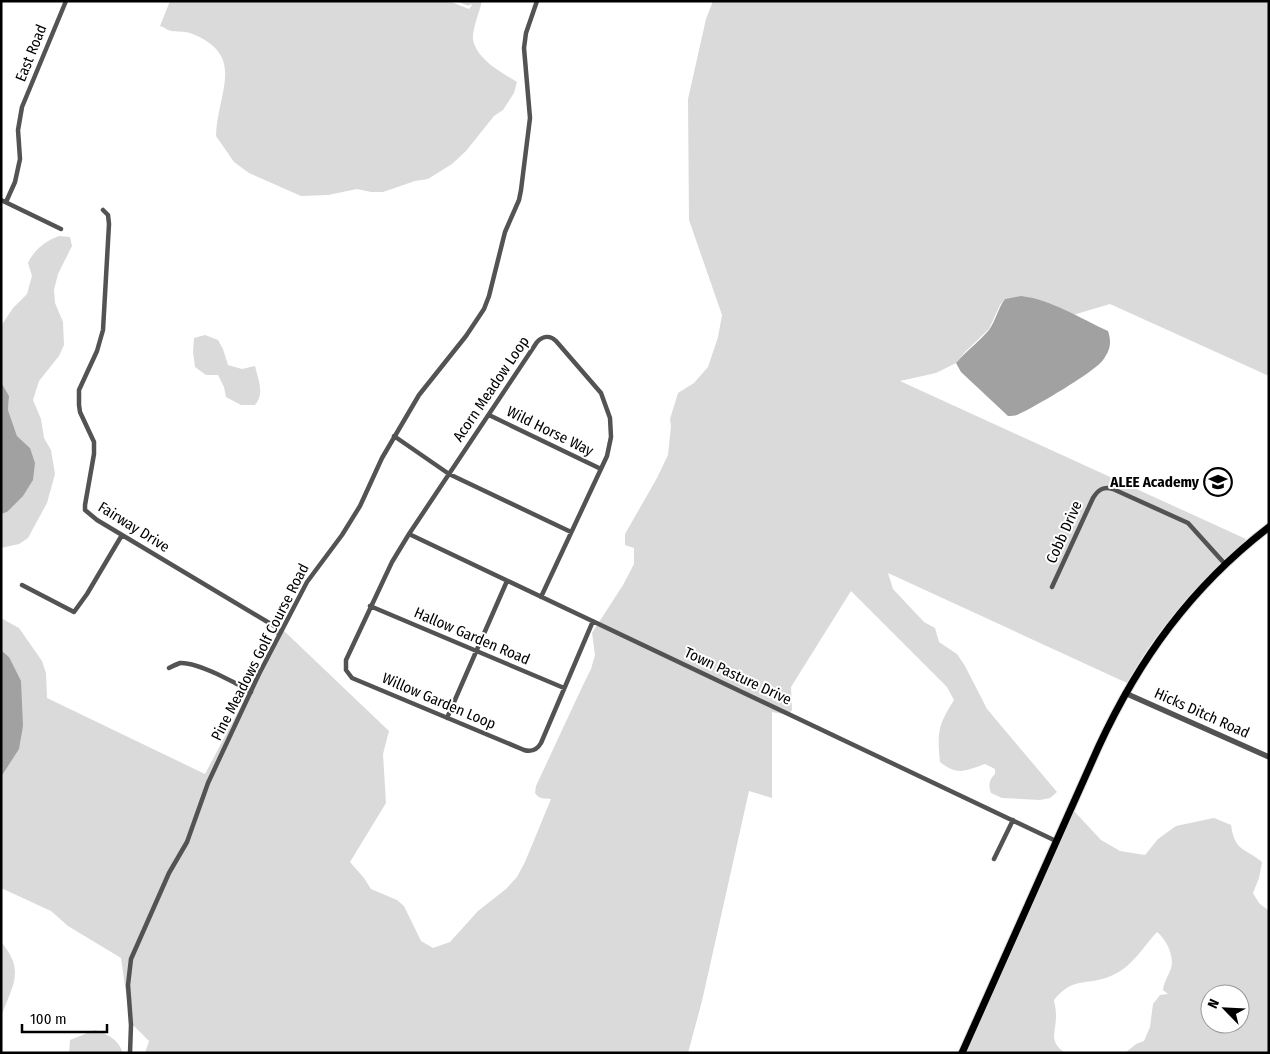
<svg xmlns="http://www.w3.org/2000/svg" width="1270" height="1054" font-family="'Fira Sans Condensed',sans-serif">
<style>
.green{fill:#dadada;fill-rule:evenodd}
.water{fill:#a1a1a1}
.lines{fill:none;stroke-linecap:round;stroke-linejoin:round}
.primary-casing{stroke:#dbdbdb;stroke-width:9}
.minor{stroke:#535353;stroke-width:4.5}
.tertiary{stroke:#535353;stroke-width:5.5}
.primary{stroke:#000;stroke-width:7}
.labels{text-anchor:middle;stroke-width:4;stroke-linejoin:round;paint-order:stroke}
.street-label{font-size:15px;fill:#000;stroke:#fff}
.poi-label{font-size:15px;font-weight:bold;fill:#000;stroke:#fff;text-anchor:end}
</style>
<rect width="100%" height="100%" fill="#fff"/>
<path class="green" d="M170,1H449L469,9L472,5L470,4L469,6L456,1H482C480,10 472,30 473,39C476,59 501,72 517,82L514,93L503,110L494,116L466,151L452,164L428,179L415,181L383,192H371L357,189L328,195L301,196L249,173L234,162L216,136C217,92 248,55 190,33C184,31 177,32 171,31C167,30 164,27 160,26Z
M713,1H1269V376L1110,304L1073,315C1054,303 1028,293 1005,299L1000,305L989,329L965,352L956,363L936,373L900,381L1246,539C1235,554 1218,565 1205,579C1175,610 1148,645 1127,683L888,573L893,589L924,622L935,628L939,642L957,654L965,666L987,709L1057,792L1050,798L1040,800L1002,798L991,793C988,785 989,780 995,774V769L985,764C965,771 958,776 940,762C937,733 938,725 954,700L947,687L851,591L791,687L792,710L788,715L772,712V798L749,791L702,1001L688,1053H145L149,1041L130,1022L121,958L68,926L51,911L1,888V777L18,749L9,657L1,650V618L19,628L42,661L46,673L47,698L205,774L282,629L389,731L383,754L386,803L350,862L364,878L371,889L397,900L404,906L421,941L433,948L450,942L478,911L506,889L517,877L525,862L551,799C543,798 540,800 535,793L536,786L583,685L591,669L595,655L592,633L623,585L634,564V548L625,545V534L657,478L668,455L671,426L670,419L678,393L694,383L708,367L718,337L722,315L689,220L688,99L706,19Z
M59,236L70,237L72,246L58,274L54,290L55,303L63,322L64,345L59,356L39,381L33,400L41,419L44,438L51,450L55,474L47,503L28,538L19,544L1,548V514L7,512L30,448L17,436L8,410L9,396L1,382V326L13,308L27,294L32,276L28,263C34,250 45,241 59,236Z
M205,335L218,340L223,349L228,365L242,369L255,366C258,379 265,394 255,405H241L226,397L224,387L218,375H206L195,367L193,352L194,338Z
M1074,811L1101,840L1120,851L1145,855L1158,839L1176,826L1214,818L1231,825C1235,852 1244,847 1262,862L1259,878L1253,893L1259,903L1269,911V1053H1125L1136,1044L1144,1041L1150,1027L1153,1004L1160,995L1168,994L1163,990C1164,982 1167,978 1170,971C1176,959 1167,940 1157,932C1143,947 1132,967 1113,975C1088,987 1074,975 1054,1000C1055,1005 1056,1011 1056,1016C1056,1033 1048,1041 1065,1053H966ZM1210,994H1240V1024H1210Z
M1,942C26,971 12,986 1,1017Z
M95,1030C109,1035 118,1039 123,1053H69L70,1040Z"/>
<path class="water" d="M1021,296C1053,300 1079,318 1108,331C1112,343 1110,350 1103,360C1096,371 1033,408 1019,414C1015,416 1011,416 1008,416L961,372L956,363C966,351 979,342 989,330C996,320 998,308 1005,299Z
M1,382L9,396L8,410L17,436L30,448L35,463L33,480L23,496L7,512L1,514Z
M1,650L9,657L21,681L23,726L19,749L1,777Z"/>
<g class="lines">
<defs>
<path id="primary" d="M962,1053L1098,748C1139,659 1191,587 1269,527"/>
</defs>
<use href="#primary" class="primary-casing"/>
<path class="minor" d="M1,200L61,229
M6,202L15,182L20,159L18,130L22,107L66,1
M103,210L108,215L109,224L103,330L97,351L79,390V405L80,412L94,442V454L85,505V510L97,520L276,627L279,635
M489,415L601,469
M394,436L449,474L571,532
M409,534L1056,841
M22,585L74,612L87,594L122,535
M1052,587L1093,498C1098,490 1103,486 1113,489L1188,523L1225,564
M541,597L607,456L611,437L610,418L601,393L556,341C550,335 543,336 537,342L409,534L392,562L346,660V670L352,678L524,750C531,752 537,750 541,743L593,621
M370,606L564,688
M169,668C173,666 177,664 180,663C198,662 236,683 251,692
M447,718L507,581
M994,859L1013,820
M130,1053L131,1025L128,985L131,959L169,873L187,842L208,783L259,674L307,582L342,535L360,506L382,458L419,395L466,336L484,309L489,296L505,232L519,200L521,190L530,118L524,48L526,33L537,1"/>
<path class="tertiary" d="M1125,693L1269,757"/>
<use href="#primary" class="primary"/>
</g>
<defs>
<symbol id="school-ring" viewBox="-11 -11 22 22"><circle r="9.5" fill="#fff" stroke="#000" stroke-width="1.5"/><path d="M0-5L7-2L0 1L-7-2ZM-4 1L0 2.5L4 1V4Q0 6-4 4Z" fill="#000"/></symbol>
</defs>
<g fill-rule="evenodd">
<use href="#school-ring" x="1202" y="466" width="32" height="32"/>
</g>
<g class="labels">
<g class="street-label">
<text transform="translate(31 53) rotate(-68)" y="5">East Road</text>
<text transform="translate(491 389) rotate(-56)" y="5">Acorn Meadow Loop</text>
<text transform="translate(550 431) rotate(26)" y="5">Wild Horse Way</text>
<text transform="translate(134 527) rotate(32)" y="5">Fairway Drive</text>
<text transform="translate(1064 532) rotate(-66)" y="5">Cobb Drive</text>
<text transform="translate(472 636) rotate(23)" y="5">Hallow Garden Road</text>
<text transform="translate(260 652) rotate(-63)" y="5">Pine Meadows Golf Course Road</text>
<text transform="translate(738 676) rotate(25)" y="5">Town Pasture Drive</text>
<text transform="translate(439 701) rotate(23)" y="5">Willow Garden Loop</text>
<text transform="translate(1202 713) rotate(24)" y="5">Hicks Ditch Road</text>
</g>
<g class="poi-label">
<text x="1199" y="487">ALEE Academy</text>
</g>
</g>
<rect width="1270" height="1054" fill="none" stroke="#000000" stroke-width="5"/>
<g transform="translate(1225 1009) rotate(294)"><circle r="24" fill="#ffffff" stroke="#999999"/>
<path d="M0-4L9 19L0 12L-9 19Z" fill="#000000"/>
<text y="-8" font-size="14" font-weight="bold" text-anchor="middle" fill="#000000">N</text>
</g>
<path d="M22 1024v8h85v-8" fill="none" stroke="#000000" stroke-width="2.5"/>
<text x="30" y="1024" font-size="15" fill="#000000" stroke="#ffffff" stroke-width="4" paint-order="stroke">100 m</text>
</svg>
